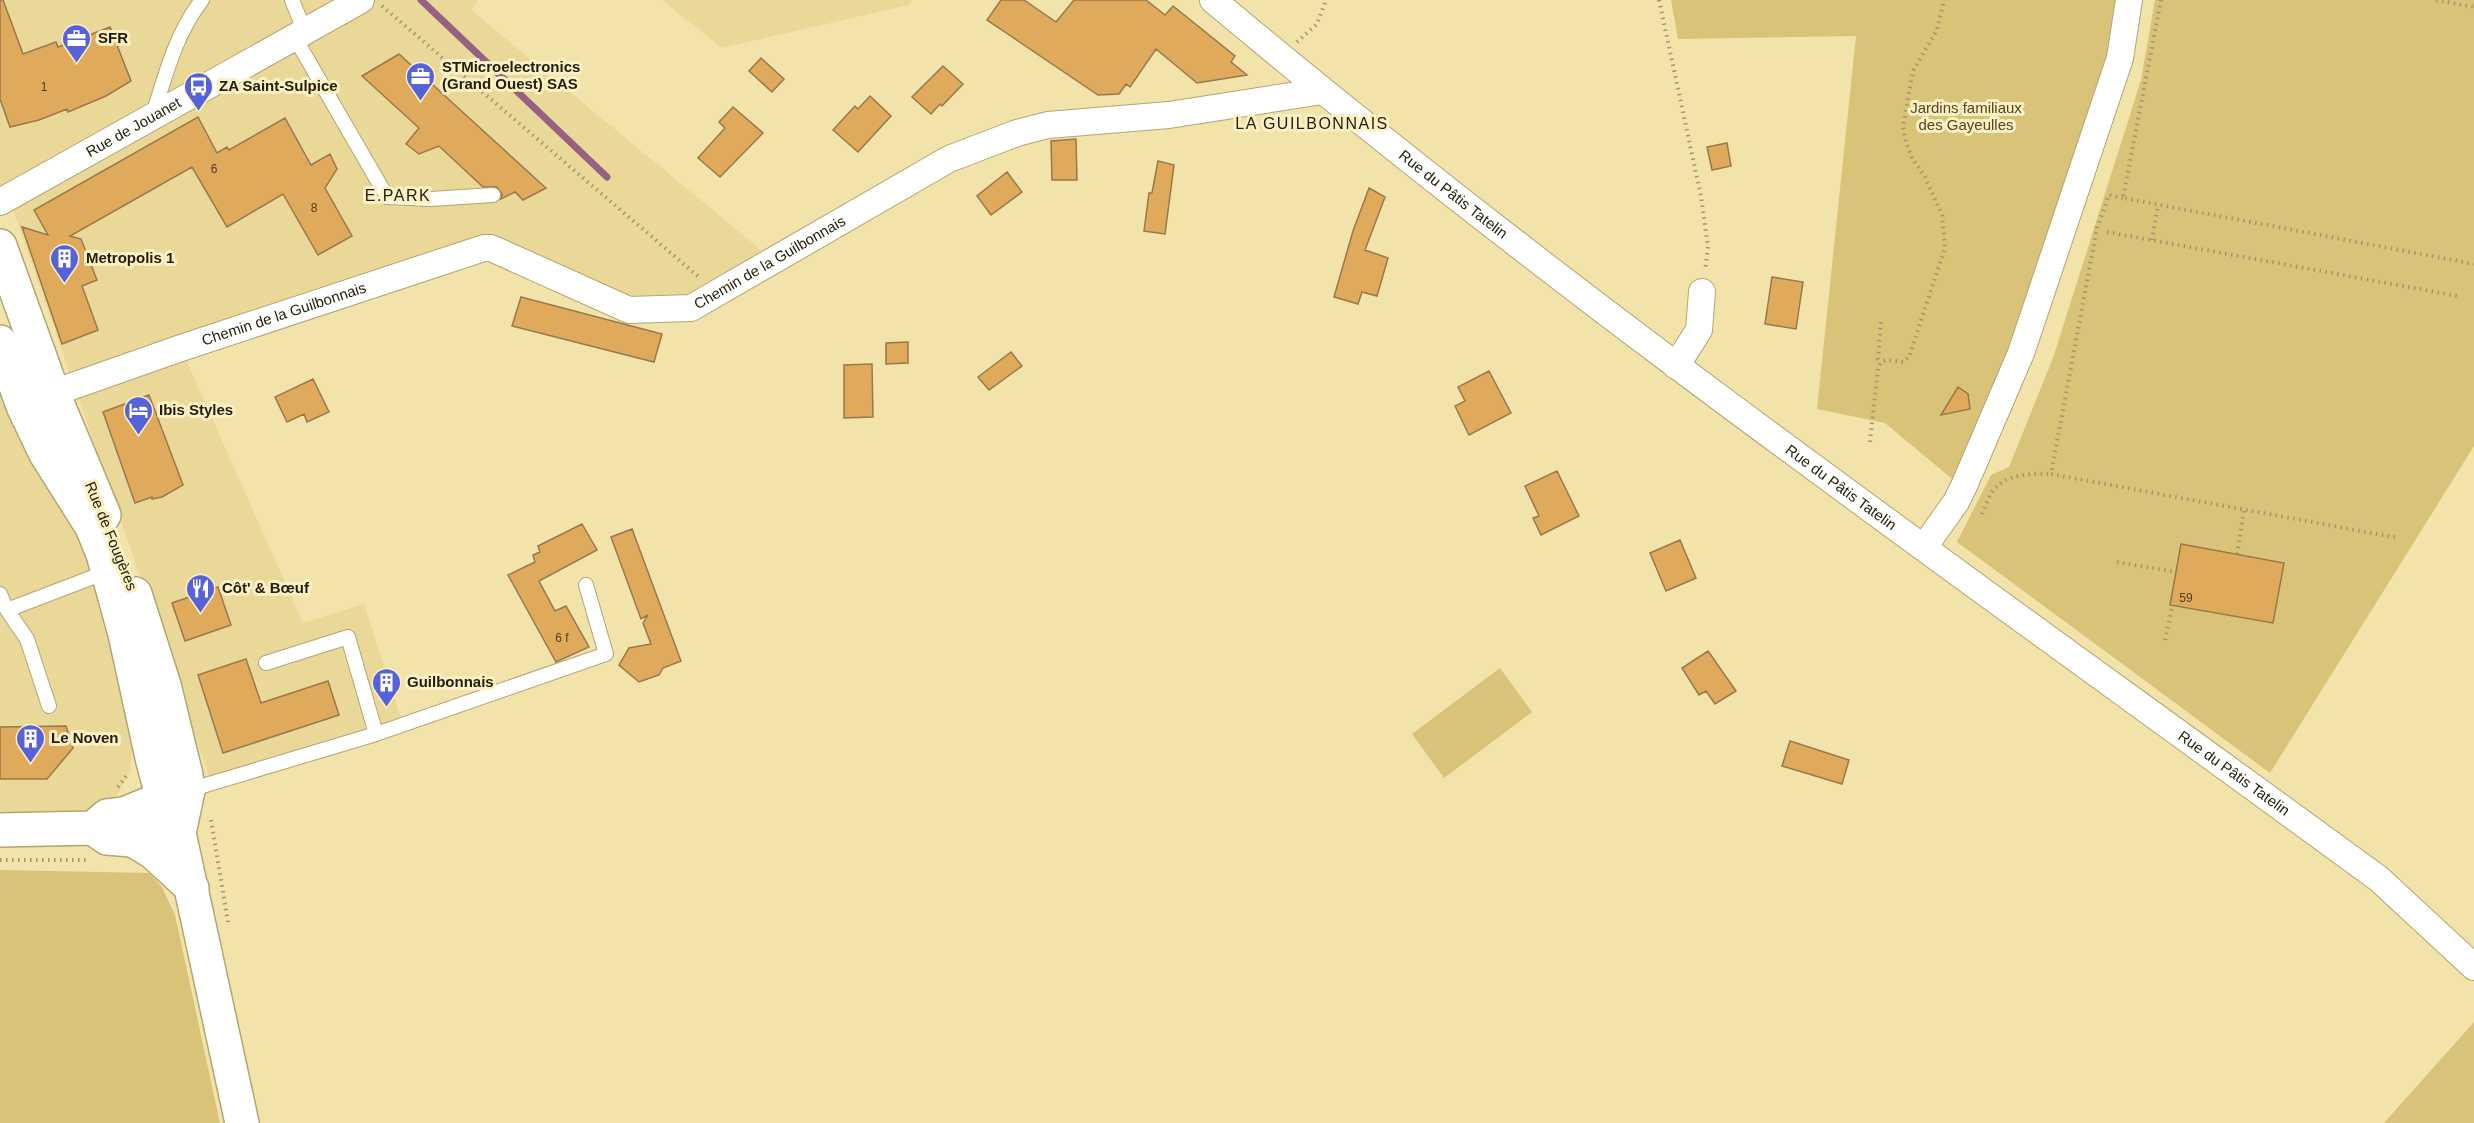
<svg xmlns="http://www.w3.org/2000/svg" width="2474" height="1123" font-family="Arial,sans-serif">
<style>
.built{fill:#ead899}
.green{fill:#d8c378}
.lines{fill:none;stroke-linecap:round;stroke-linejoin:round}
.stream{stroke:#956283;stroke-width:7}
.building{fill:#e0aa5c;stroke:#99784c;stroke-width:1.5}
.service-casing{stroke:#b4a570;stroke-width:16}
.minor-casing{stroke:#b4a570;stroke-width:28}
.secondary-casing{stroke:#b4a570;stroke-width:36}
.primary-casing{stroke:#b4a570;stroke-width:36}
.path{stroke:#a2976c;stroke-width:4;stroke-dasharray:1.5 4.5;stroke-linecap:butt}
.service{stroke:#fff;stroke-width:14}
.minor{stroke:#fff;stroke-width:26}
.secondary{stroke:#fff;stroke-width:33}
.primary{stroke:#fff;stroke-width:33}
.labels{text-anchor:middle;stroke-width:6;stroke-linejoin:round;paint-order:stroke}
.number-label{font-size:12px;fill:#52401c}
.poi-label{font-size:15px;font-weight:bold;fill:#221d07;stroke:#fcf0c4;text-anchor:start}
.park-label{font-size:15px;fill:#514620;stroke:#fcf0c4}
.street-label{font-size:15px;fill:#221d07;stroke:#fcf0c4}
.neighbourhood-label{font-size:16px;letter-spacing:1.5px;fill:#221d07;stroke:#fcf0c4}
</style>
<rect width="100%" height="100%" fill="#f2e3ab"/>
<path class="built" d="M0,0H478L471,10L773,260L691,308L629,310L491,248L181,348L303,623L364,604L401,718L210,778L9,198L0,202Z
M662,0H912L909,5L722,48Z
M0,387L12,426L83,543L116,654L133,740L130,771L117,796L100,809L72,815L0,814Z"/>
<path class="green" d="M1671,0H2117L2108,70L2019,340L1957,483L1885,423L1817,409L1856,36L1678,39Z
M2155,0H2474V446L2270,773L1957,542L1991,475L2009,467L2053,358L2141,80Z
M1500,668L1532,712L1444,778L1412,734Z
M0,870L149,873L162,887L175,915L220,1123H0Z
M2474,1022V1123H2384Z"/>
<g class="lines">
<path class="stream" d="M421,0L607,177"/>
</g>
<path class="building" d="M0,0H3L23,54L56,42L58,47L110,27L131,81L106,96L68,112L67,109L39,120L10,127L0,99Z
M1001,0H1024L1056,22L1074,0H1146L1165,15L1173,6L1235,56L1231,62L1247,75L1197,83L1156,49L1130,87L1126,84L1119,94L1098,95L987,20Z
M399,54L537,180L546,188L523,200L515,192L501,199L502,194L497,187H483L439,146L419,154L406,144L419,128L362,76Z
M761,58L784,79L772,92L749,71Z
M943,66L963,84L942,106L940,104L931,114L912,97Z
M870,96L891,116L858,152L833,130L855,106L858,109Z
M733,107L763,133L720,177L698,158L725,128L719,122Z
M198,117L217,153L227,147L229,150L285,118L311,165L330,154L337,169L325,188L352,236L318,255L283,194L227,227L192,167L70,236L81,239L97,280L82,286L98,330L62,344L22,227L48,235L34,210Z
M1076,139L1077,180H1052L1051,141Z
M1727,143L1731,166L1712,170L1707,147Z
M1158,161L1174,165L1165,234L1144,231L1149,193H1152Z
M1007,172L1022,192L991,215L977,196Z
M1369,188L1385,197L1365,250L1388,258L1377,296L1362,292L1358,304L1334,297L1353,231Z
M1772,277L1803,282L1796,329L1765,324Z
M521,297L662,334L654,362L512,326Z
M908,342V363L886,364V343Z
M1011,352L1022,366L989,390L978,377Z
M872,364L873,417L844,418V365Z
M1489,371L1511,413L1469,435L1455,406L1465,401L1458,387Z
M313,379L329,412L307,422L304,414L287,422L275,397Z
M1958,387L1968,394L1970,409L1941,415Z
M149,395L183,485L162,497L152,499V497L135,503L103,412Z
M1557,471L1579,516L1541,535L1533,518L1539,516L1525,486Z
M582,524L597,550L539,581L555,611L566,606L589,647L556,662L508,575L535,562L533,555L540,552L538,546Z
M632,529L681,661L663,668L659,675L639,682L619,665L629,648L651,644L643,623L648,615L641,619L611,537Z
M1680,540L1696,578L1666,591L1650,553Z
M2181,544L2284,563L2273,623L2170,605Z
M218,587L231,625L185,641L172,603Z
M1708,651L1736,691L1715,704L1706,691L1699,695L1682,668Z
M246,659L261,703L328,681L339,715L223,753L198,675Z
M66,726L73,748L47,779H0V727Z
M1790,741L1849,760L1842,784L1782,766Z"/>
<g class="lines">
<defs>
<path id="service" d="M292,0L305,32
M295,38L387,197L431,199L493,195
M153,115C165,76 176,33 202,0
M0,594L7,610L109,571
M7,610L27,639L49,706
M376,734L606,654L586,585
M189,790L376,734L348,637L266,663"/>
<g id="minor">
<path id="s1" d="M1213,0C1586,313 1986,591 2379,879L2474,967"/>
<path id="s2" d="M0,202L361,0"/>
<path d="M1676,366L1699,330L1702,292"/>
<path id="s3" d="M53,393L181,348L484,248H491L629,310L691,308L949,159L1017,133L1048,125L1169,115L1322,91"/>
<path d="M1924,547L1956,502L1964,486L2021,353L2120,58L2129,0"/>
</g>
<path id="secondary" d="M93,828L107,816L124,814L163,798
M0,830L93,828L107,838L132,840L150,834L172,819"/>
<path id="primary" d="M0,246L53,393L104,515
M0,342L23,406L46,454L92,527L103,554L125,634L153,762L163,798L179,833L242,1123
M135,594L164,685L186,775L188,791L179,833
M133,840L154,853L192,888"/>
</defs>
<use href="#service" class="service-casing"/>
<use href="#minor" class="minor-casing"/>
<use href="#secondary" class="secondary-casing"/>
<use href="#primary" class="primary-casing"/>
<path class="path" d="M1659,0L1701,196L1708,247L1705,271
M2161,0L2123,198L2474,264
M2436,0L2474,7
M382,6L700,278
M1297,42L1317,24L1326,0
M2123,198L2109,195L2097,228L2051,474L2399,538
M2107,232L2458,296
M2152,240L2158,205
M1881,322L1878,359L1881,362
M1870,442L1878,368L1881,362L1887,360L1903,362L1909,357L1945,248L1942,215L1925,177L1912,158L1906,143L1903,126L1913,71L1937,30L1944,0
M1982,514C1985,507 1988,498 1992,492C2004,474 2032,473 2051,474
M2237,554L2244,511
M2117,562L2176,572
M2165,640L2173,605
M118,787L128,774
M211,820L228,922
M0,860H89"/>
<use href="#service" class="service"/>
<use href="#minor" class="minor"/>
<use href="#secondary" class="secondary"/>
<use href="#primary" class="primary"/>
</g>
<defs>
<symbol id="office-pin" viewBox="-11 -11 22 30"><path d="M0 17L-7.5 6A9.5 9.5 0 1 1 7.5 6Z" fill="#5662d9" stroke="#fcf0c4"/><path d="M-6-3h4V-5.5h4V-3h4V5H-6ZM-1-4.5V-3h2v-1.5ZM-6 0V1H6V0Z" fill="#fff"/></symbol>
<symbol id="bus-pin" viewBox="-11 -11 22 30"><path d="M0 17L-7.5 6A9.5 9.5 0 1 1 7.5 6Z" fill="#5662d9" stroke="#fcf0c4"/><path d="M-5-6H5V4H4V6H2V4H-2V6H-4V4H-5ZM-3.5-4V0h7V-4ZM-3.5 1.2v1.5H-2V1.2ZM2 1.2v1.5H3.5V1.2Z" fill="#fff"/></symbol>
<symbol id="building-pin" viewBox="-11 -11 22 30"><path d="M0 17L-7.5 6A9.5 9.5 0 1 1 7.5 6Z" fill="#5662d9" stroke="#fcf0c4"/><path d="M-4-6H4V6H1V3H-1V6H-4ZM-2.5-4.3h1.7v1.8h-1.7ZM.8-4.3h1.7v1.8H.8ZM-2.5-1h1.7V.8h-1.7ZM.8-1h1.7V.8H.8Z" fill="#fff"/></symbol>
<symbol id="hotel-pin" viewBox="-11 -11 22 30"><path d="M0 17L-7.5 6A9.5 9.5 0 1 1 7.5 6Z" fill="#5662d9" stroke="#fcf0c4"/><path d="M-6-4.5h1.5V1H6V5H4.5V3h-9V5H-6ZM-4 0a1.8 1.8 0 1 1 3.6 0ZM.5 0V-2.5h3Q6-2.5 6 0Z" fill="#fff"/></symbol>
<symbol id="restaurant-pin" viewBox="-11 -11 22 30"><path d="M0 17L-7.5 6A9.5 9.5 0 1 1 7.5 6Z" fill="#5662d9" stroke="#fcf0c4"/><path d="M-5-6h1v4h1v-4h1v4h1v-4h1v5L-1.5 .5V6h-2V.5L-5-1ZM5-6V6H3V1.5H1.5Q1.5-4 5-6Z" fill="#fff"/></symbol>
</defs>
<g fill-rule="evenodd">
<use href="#office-pin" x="60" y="22" width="33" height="45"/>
<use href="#office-pin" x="404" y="60" width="33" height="45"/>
<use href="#bus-pin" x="182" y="70" width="33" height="45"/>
<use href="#building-pin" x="48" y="242" width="33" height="45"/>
<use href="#hotel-pin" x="122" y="394" width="33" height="45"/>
<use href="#restaurant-pin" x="184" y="572" width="33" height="45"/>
<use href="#building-pin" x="370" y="666" width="33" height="45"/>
<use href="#building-pin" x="14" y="722" width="33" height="45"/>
</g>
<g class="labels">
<g class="number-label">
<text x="44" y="91">1</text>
<text x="214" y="173">6</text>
<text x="314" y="212">8</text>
<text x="2186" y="602">59</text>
<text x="562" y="642">6 f</text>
</g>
<g class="poi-label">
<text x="98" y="43">SFR</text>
<text x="442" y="72">STMicroelectronics<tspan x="442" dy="17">(Grand Ouest) SAS</tspan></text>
<text x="219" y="91">ZA Saint-Sulpice</text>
<text x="86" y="263">Metropolis 1</text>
<text x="159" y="415">Ibis Styles</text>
<text x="222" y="593">Côt' &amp; Bœuf</text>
<text x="407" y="687">Guilbonnais</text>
<text x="51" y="743">Le Noven</text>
</g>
<g class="park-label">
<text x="1966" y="113">Jardins familiaux<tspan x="1966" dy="17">des Gayeulles</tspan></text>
</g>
<g class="street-label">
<text dy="5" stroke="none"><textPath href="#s2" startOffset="153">Rue de Jouanet</textPath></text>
<text dy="5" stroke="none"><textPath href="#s1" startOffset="309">Rue du Pâtis Tatelin</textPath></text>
<text dy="5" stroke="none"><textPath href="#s3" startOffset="766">Chemin de la Guilbonnais</textPath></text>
<text dy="5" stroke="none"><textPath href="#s3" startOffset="244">Chemin de la Guilbonnais</textPath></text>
<text dy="5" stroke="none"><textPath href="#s1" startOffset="795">Rue du Pâtis Tatelin</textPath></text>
<text transform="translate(111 536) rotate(68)" y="5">Rue de Fougères</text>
<text dy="5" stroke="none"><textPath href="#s1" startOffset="1281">Rue du Pâtis Tatelin</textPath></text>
</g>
<g class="neighbourhood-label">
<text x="1312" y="129">LA GUILBONNAIS</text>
<text x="398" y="201">E.PARK</text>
</g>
</g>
</svg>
